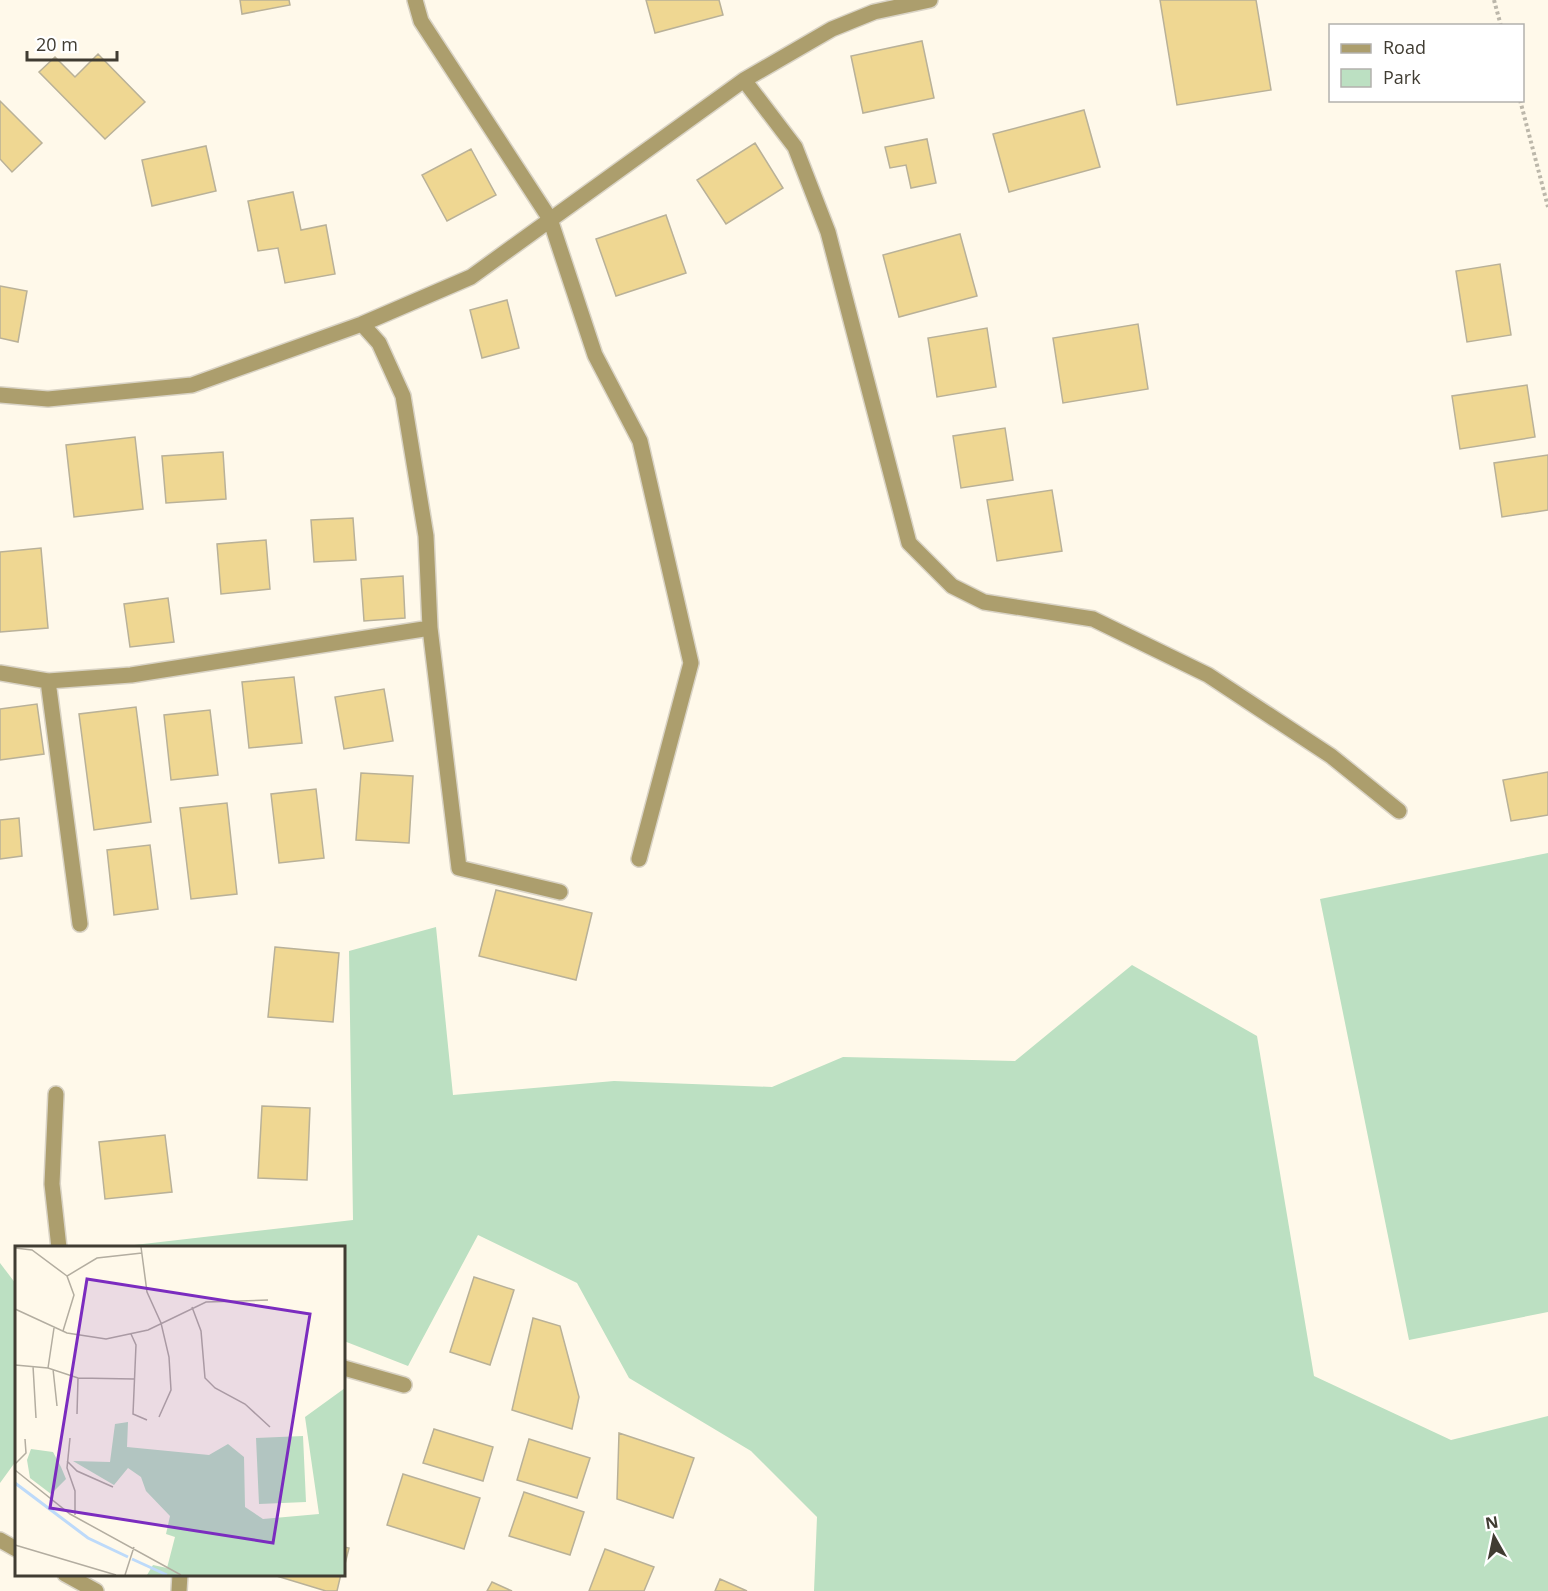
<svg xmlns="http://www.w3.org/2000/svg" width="1548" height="1591" font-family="'Open Sans',sans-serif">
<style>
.green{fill:#bce0c2}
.building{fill:#efd792;stroke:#b9b198;stroke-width:1.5}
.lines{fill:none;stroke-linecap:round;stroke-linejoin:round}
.minor-casing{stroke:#d9d3c5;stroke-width:18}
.path{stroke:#bcb7aa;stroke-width:4;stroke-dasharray:3 3;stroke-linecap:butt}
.minor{stroke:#ac9e6d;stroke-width:15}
.inset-river{fill:none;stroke:#bddafa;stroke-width:3}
.inset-road{fill:none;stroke:#b3ada0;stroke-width:1.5}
.view{fill:#7b2cbf;fill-opacity:0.15;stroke:#7b2cbf;stroke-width:3}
.inset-edge{fill:none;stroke:#403c32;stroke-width:3}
</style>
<rect width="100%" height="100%" fill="#fff9ea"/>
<path class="green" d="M1548,853V1312L1409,1340L1320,899Z
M436,927L453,1095L614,1081L772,1087L843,1057L1015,1061L1132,965L1257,1036L1314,1376L1451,1440L1548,1416V1591H814L817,1517L751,1451L629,1378L577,1283L478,1235L408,1366L344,1341V1248L117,1247L353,1220L349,951Z
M0,1263L16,1284V1461L0,1483Z"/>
<path class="building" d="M240,0H289L290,5L242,14Z
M646,0H719L723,15L655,33Z
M1160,0H1256L1271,90L1177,105Z
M922,41L934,98L863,113L851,56Z
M98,54L145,102L105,139L39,72L55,57L75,77Z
M0,101L42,143L12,172L0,159Z
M1084,110L1100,167L1009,192L993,134Z
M927,139L936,183L911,188L906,165L890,168L885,147Z
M755,143L783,188L726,224L697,180Z
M206,146L216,191L152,206L142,160Z
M471,149L496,195L447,221L422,175Z
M293,192L301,230L326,225L335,274L285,283L278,248L258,251L248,201Z
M666,215L686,273L616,296L596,239Z
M960,234L977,296L899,317L883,255Z
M1500,264L1511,335L1467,342L1456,271Z
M0,286L27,291L18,342L0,338Z
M507,300L519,348L482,358L470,310Z
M1138,324L1148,389L1063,403L1053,338Z
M987,328L996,387L937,397L928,338Z
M1527,385L1535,437L1460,449L1452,396Z
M1005,428L1013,480L961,488L953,436Z
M135,437L143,509L74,517L66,445Z
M223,452L226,499L166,503L162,456Z
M1548,455V510L1502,517L1494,463Z
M1052,490L1062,551L997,561L987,500Z
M353,518L356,560L314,562L311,520Z
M266,540L270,589L221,594L217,544Z
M41,548L48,628L0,632V552Z
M403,576L405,618L364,621L361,579Z
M168,598L174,642L130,647L124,604Z
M294,677L302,743L249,748L242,682Z
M384,689L393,741L344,749L335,697Z
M37,704L44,754L0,760V709Z
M136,707L151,822L94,830L79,714Z
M210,710L218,775L171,780L164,715Z
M1548,772V815L1511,821L1503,780Z
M361,773L413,776L409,843L356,840Z
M316,789L324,858L279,863L271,794Z
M227,803L237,894L191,899L180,808Z
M19,818L22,856L0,859V820Z
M150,845L158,909L114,915L107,850Z
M496,890L592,913L576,980L479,956Z
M275,947L339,953L333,1022L268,1017Z
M262,1106L310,1108L307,1180L258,1178Z
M165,1135L172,1192L105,1199L99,1142Z
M474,1277L514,1290L490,1365L450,1352Z
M533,1318L560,1326L579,1397L572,1429L512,1410Z
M434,1429L493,1447L483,1481L423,1463Z
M619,1433L694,1458L673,1518L617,1499Z
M529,1439L590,1458L577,1498L517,1480Z
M403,1474L480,1498L464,1549L387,1525Z
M524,1492L584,1512L570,1555L509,1536Z
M344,1547L349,1548L344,1568Z
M605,1549L654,1567L644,1591H589Z
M270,1574H341L337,1591H326Z
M720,1579L747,1591H715Z
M492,1582L512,1591H487Z"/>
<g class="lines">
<g class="minor-casing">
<path id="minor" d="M415,0L421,21L550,219L595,355L640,441L691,663L639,859
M744,80L795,147L828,232L909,543L952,586L984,602L1093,619L1208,675L1331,756L1399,811
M362,324L379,343L403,396L426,536L430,628L459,868L560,892
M0,395L48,399L192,385L362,324L471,277L744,80L832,29L874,12L930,0
M0,673L48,681L131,675L430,628
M48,681L80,924
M56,1094L52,1184L59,1248
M344,1368L404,1385
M0,1540L16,1549
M65,1574L96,1591
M179,1591L180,1574"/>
</g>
<path class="path" d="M1494,0L1501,26
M1520,100L1548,207"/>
<use href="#minor" class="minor"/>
</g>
<g transform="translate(15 1246)">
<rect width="330" height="330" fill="#fff9ea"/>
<path d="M330,142V329H132L138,319L152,322L160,291L151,288L155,270L131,245L126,231L113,222L99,239L58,215L95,216L100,178L113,176L112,201L194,209L213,198L229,211L230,261L248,273L304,268L290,171ZM288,190L291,256L244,258L241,192ZM16,203L38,206L46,221L51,233L36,248L15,232L12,214Z" fill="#bce0c2"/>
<path class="inset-river" d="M0,237L73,292L113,311M117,313L152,329"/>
<path class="inset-road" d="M126,1L132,46L146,77L154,111L156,144L144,171M0,2L17,4L52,30M177,61L186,85L190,132L200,142L230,158L255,181M0,63L52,87L91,93L133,84L191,56L253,54M48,85L59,49L52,30L82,12L127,7M116,88L121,99L118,168L132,174M0,119L33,122L63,132L119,133M18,120L21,172M33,122L39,82M38,123L42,160M62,168L63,132M55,192L52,222L60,245V269M52,215L62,225L98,241M0,218L11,207L10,193M0,224L55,268L166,329M0,299L101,329M110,329L119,301"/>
<path class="view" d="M72,33L295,68L258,297L35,262Z"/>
<rect width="330" height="330" class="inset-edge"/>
</g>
<rect x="1329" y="24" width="195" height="78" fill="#ffffff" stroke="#b3b1ad" stroke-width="1.5"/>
<rect x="1341" y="44" width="30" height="9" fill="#ac9e6d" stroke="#b3b1ad" stroke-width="1.5"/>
<text x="1383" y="54" font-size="18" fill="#403c32">Road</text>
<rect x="1341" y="69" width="30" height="18" fill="#bce0c2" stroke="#b3b1ad" stroke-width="1.5"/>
<text x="1383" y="84" font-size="18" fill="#403c32">Park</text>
<g transform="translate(1494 1537) rotate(351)" stroke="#ffffff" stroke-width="4.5" paint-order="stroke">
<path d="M0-4.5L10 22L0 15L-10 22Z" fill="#403c32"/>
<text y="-9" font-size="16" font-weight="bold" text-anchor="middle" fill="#403c32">N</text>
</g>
<path d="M27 51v9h90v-9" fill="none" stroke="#403c32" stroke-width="3"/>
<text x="36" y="51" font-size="18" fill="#403c32" stroke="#ffffff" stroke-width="4.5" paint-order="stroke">20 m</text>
</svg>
